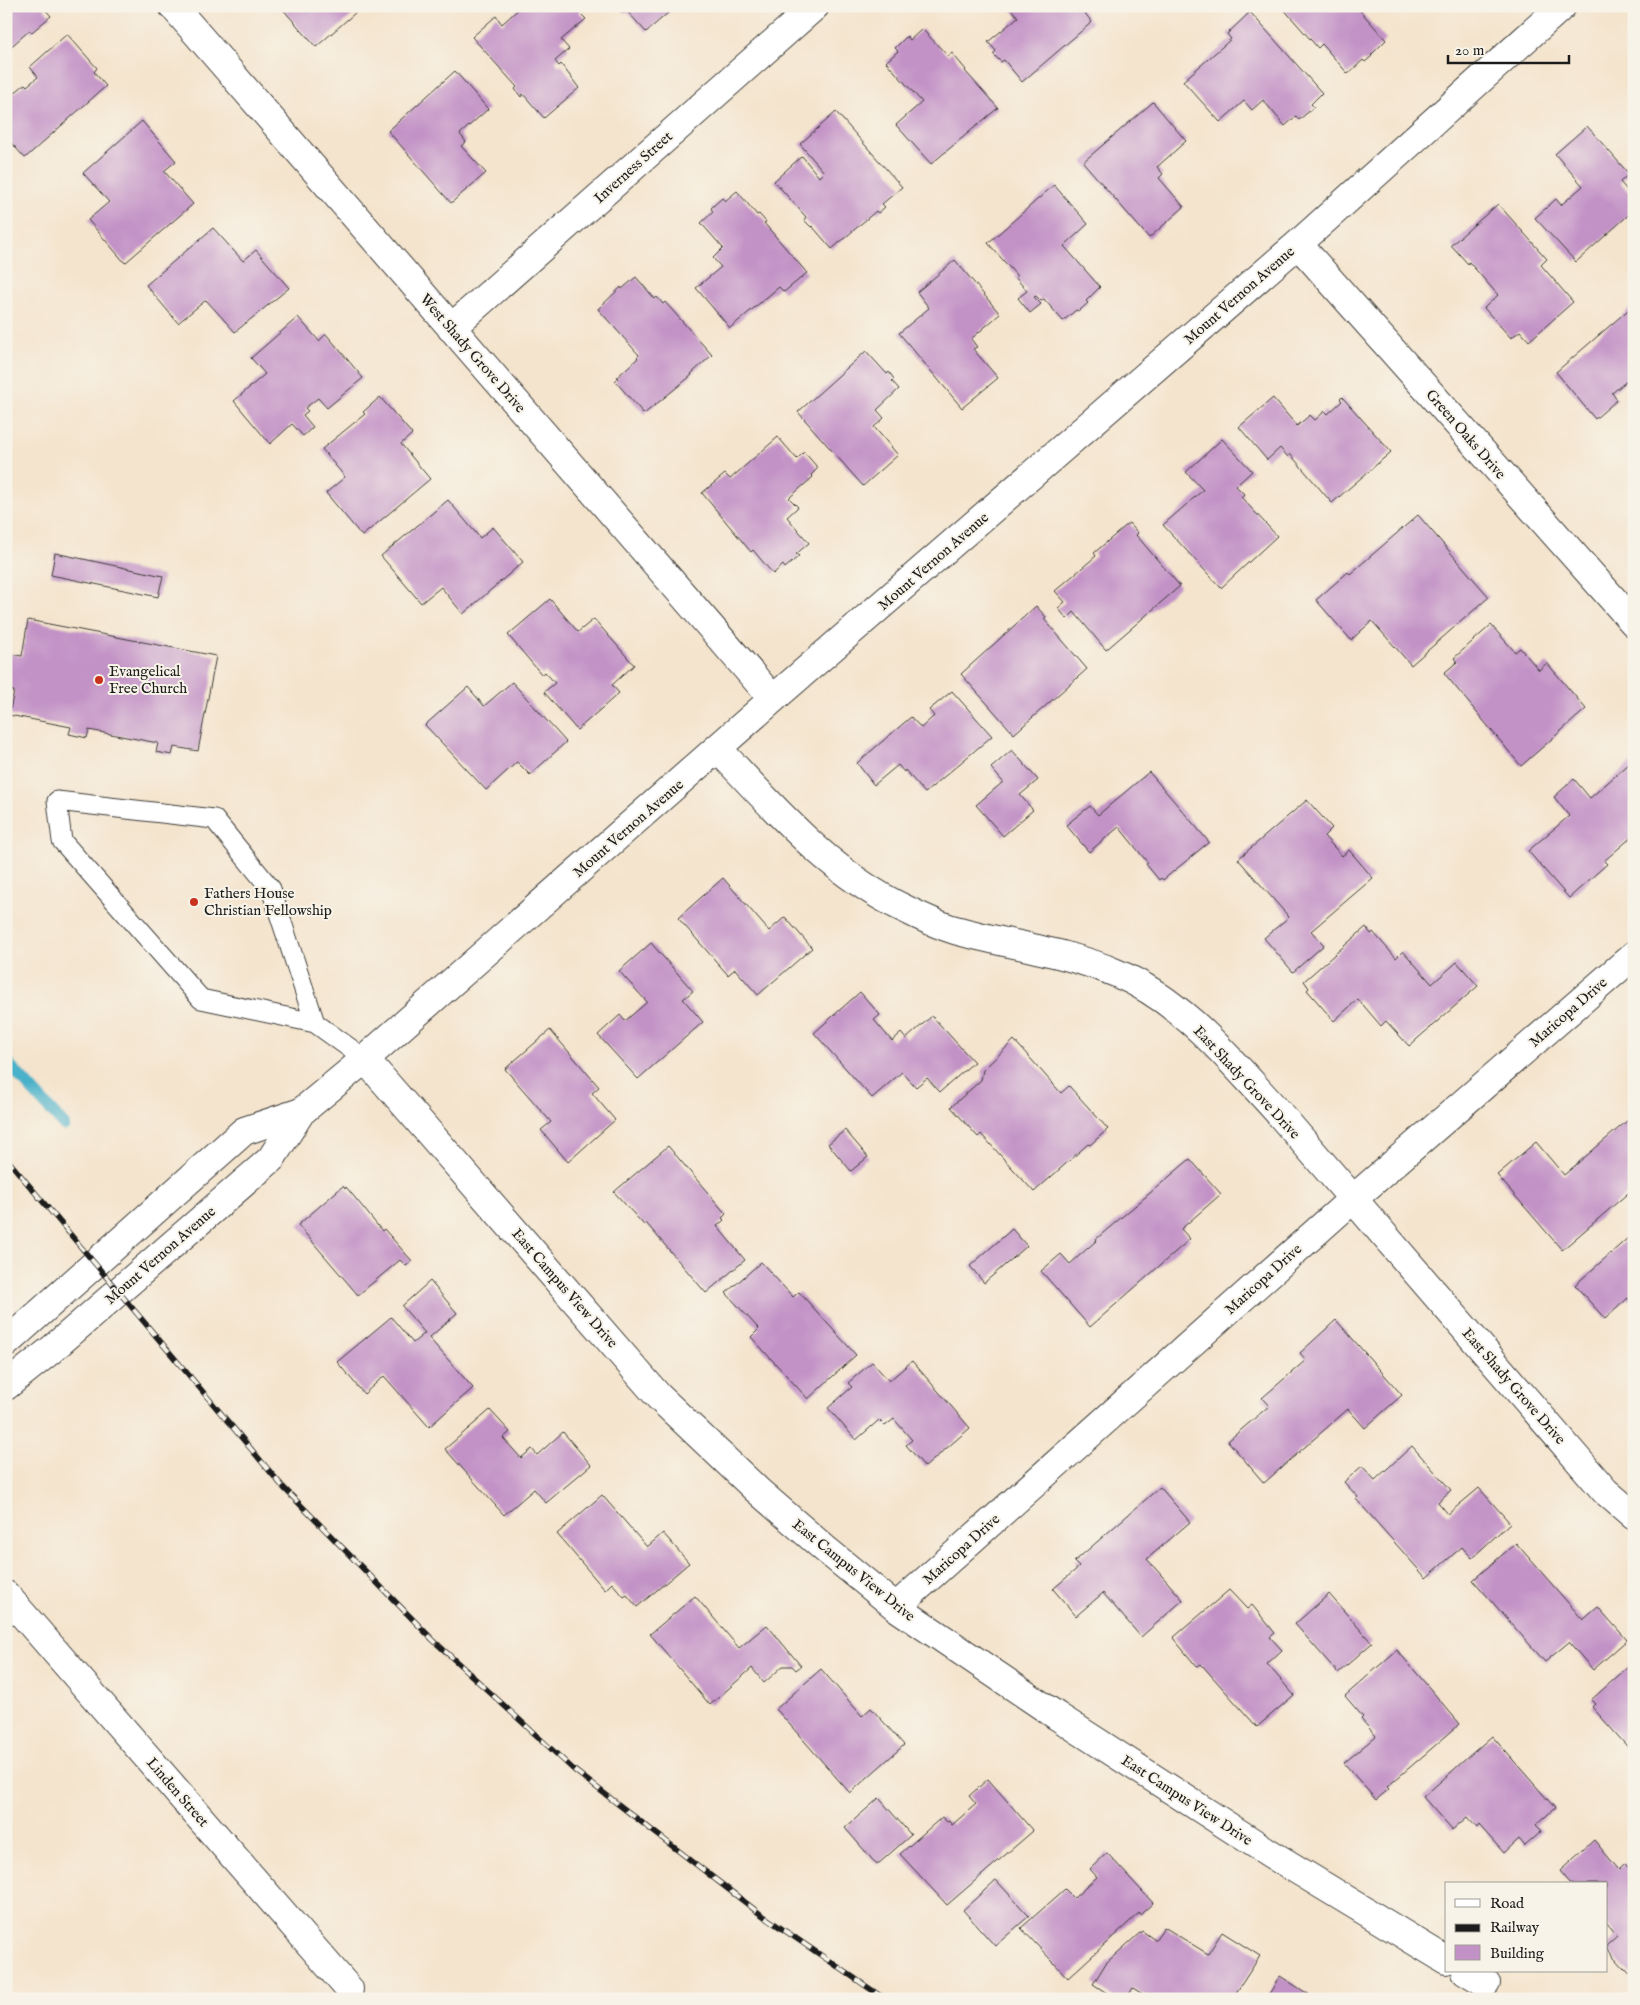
<svg xmlns="http://www.w3.org/2000/svg" width="1640" height="2005" font-family="'IM FELL English',serif">
<style>
.lines{fill:none;stroke-linecap:round;stroke-linejoin:round}
.stream{stroke:#4ab1c9;stroke-width:12}
.building{fill:#c292c6}
.service-casing{stroke:#3c3a37;stroke-width:21}
.minor-casing{stroke:#3c3a37;stroke-width:30}
.service{stroke:#fff;stroke-width:19}
.minor{stroke:#fff;stroke-width:28}
.rail-casing{stroke:#1c1c1c;stroke-width:5.5}
.rail{stroke:#f7f3e8;stroke-width:4;stroke-dasharray:11;stroke-linecap:butt}
.poi-dot{fill:#c8321e;stroke:#f7f3e8;stroke-width:2}
.labels{text-anchor:middle;stroke-width:4;stroke-linejoin:round;paint-order:stroke}
.street-label{font-size:15px;fill:#1c1c1c;stroke:#f7f3e8}
.poi-label{font-size:15px;fill:#1c1c1c;stroke:#f7f3e8;text-anchor:start}
</style>
<rect width="100%" height="100%" fill="#f7f3e8"/>
<filter id="ink" filterUnits="userSpaceOnUse"><feTurbulence type="fractalNoise" baseFrequency=".02" numOctaves="2"/><feDisplacementMap in="SourceGraphic" scale="10" xChannelSelector="R" yChannelSelector="G"/><feConvolveMatrix kernelMatrix="1 2 1 2 8 2 1 2 1" color-interpolation-filters="sRGB"/></filter>
<filter id="wash" filterUnits="userSpaceOnUse"><feTurbulence type="fractalNoise" baseFrequency=".0096" numOctaves="4" result="noise"/><feDisplacementMap in="SourceGraphic" scale="20" xChannelSelector="R" yChannelSelector="G"/><feGaussianBlur stdDeviation="1.12" result="paint"/><feColorMatrix in="noise" values="0 0 0 0 0 0 0 0 0 0 0 0 0 0 0 0 0 1.4 0 .05"/><feComposite in="paint" operator="in"/></filter>
<g filter="url(#wash)">
<rect width="100%" height="100%" fill="#f4e4cd"/>
<g class="lines">
<path class="stream" d="M6,1061L64,1125"/>
</g>
<g id="blocks">
<path class="building" d="M6,6H42L51,16L32,32L30,30L6,51Z
M280,6H363L316,47Z
M522,6H577L581,11L579,12L586,19L561,40L569,49L555,61L559,66L561,64L579,88L544,118L523,94L521,97L515,89L517,87L472,37L496,16L502,24Z
M614,6H676L646,32L627,11L624,13L619,6L616,9Z
M1014,6H1079L1092,22L1022,82L1004,60L1001,62L993,54L996,51L988,42L1018,17L1011,9Z
M1281,6H1356L1386,40L1371,55L1372,56L1365,62L1363,60L1348,74L1322,44L1318,48Z
M1250,12L1322,93L1311,104L1314,107L1299,120L1296,116L1285,126L1263,100L1252,110L1244,101L1220,122L1183,81L1231,39L1227,34Z
M922,29L948,56L952,53L966,70L965,71L998,108L931,164L896,125L922,102L886,62L898,51L895,48L907,36L910,40Z
M67,34L97,68L94,72L106,86L25,158L6,137V100L25,84L27,86L38,77L30,67Z
M455,71L488,109L460,134L466,142L461,146L486,173L451,203L388,131Z
M1153,102L1186,141L1157,167L1163,174L1159,178L1184,207L1149,238L1083,162Z
M836,112L902,187L882,204L885,207L878,213L876,211L832,249L812,226L811,227L804,220L806,217L774,181L802,156L819,177L824,172L800,144Z
M142,121L176,161L164,171L193,204L125,263L88,220L109,202L83,173Z
M1587,126L1629,174L1620,182L1634,198V210L1576,262L1535,218L1556,199L1561,205L1583,186L1555,154Z
M1054,185L1088,224L1064,246L1100,287L1086,301L1088,303L1079,311L1076,310L1063,321L1044,299L1041,301L1036,296L1034,297L1041,304L1030,313L1018,298L1027,291L1015,277L1017,276L988,243Z
M737,191L757,215L759,214L766,222L764,223L807,273L784,292L779,287L730,328L696,288L721,267L713,258L723,248L701,223L713,212L711,208L722,198L725,201Z
M1498,204L1547,259L1541,265L1573,302L1529,341L1520,331L1511,338L1484,308L1498,295L1469,262L1468,264L1451,245Z
M213,228L243,261L256,250L289,288L235,332L206,300L178,323L146,285Z
M955,260L1000,314L971,339L977,347L973,349L998,378L962,408L899,333L929,308L917,292Z
M636,277L655,299L657,297L663,304L665,302L712,355L691,374L692,375L644,414L615,381L618,378L617,377L638,358L637,357L639,355L598,309L621,287L622,289Z
M1634,305V375L1612,393L1617,400L1595,419L1556,372Z
M298,317L319,341L326,334L363,378L327,408L318,398L305,408L308,411L303,415L313,427L303,436L292,424L270,444L234,401L265,374L251,358Z
M866,351L887,374L889,372L894,379L892,381L899,389L877,410L884,418L874,427L898,455L863,486L798,412Z
M380,397L412,434L401,444L430,479L362,536L326,493L345,477L322,449L365,414L363,412Z
M1342,397L1391,452L1332,503L1290,454L1288,457L1280,448L1267,460L1239,427L1273,398L1297,426L1310,415L1315,420L1325,411L1328,414L1342,401L1340,399Z
M778,437L797,459L804,452L818,468L811,475L813,477L789,498L798,507L787,517L809,543L796,554L799,556L785,568L783,565L773,574L753,550L751,552L702,493L725,474L730,479Z
M1222,439L1252,471L1236,486L1244,494L1241,497L1277,536L1221,588L1163,525L1203,490L1186,472Z
M448,500L480,538L493,527L523,562L463,614L441,587L421,603L381,556Z
M1418,515L1489,597L1411,665L1372,621L1351,640L1316,600L1348,572L1350,574Z
M1129,523L1138,533L1136,535L1180,586L1106,650L1074,612L1067,619L1058,608L1065,602L1055,591L1096,556L1094,553Z
M55,553L163,576L158,597L51,575Z
M550,599L578,632L594,619L634,665L612,685L619,693L577,730L544,692L555,683L545,672L542,675L508,635Z
M1036,606L1046,617L1044,619L1087,669L1014,734L961,674Z
M28,620L216,656L198,751L174,747L172,755L156,752L158,743L89,730L87,738L69,734L71,727L9,715L14,691L6,690V653L22,656Z
M1491,625L1515,652L1520,648L1539,670L1547,663L1586,709L1521,766L1444,673L1457,662L1454,658Z
M512,682L566,742L530,775L517,762L486,790L425,725L468,687L484,706Z
M952,691L992,736L925,793L905,770L904,772L898,765L874,785L857,763L911,717L921,728L934,716L929,710Z
M1012,750L1038,780L1020,795L1033,810L1003,836L976,805L1003,782L991,768Z
M1630,763L1634,768V824L1632,825L1634,835L1604,861L1607,864L1569,898L1528,851L1569,816L1554,797L1574,779L1590,798Z
M1149,772L1209,842L1163,880L1161,878L1159,880L1146,864L1148,863L1119,827L1089,852L1066,825L1090,806L1098,815Z
M1307,800L1332,828L1324,836L1342,856L1349,850L1373,878L1311,931L1324,945L1293,972L1264,938L1289,917L1238,859Z
M723,878L769,931L785,917L812,948L758,995L735,969L728,975L678,918Z
M1366,927L1371,934L1373,932L1396,958L1403,951L1432,984L1457,962L1478,986L1409,1046L1386,1021L1381,1026L1358,999L1334,1021L1307,990L1309,988L1304,981Z
M651,943L693,991L683,999L703,1022L638,1079L598,1035L620,1015L625,1021L647,1002L619,971Z
M860,992L880,1015L874,1020L892,1041L901,1033L906,1039L932,1016L974,1062L940,1092L927,1078L916,1087L902,1072L872,1098L814,1033Z
M550,1030L599,1087L592,1093L615,1120L568,1162L541,1130L551,1122L505,1069Z
M1014,1040L1061,1093L1069,1086L1108,1129L1090,1145L1088,1144L1034,1192L981,1134L978,1137L951,1107L981,1080L983,1070Z
M1634,1115V1168L1632,1169L1634,1188L1562,1250L1497,1175L1536,1142L1564,1175Z
M845,1130L868,1157L851,1171L828,1144Z
M668,1146L726,1214L722,1218L724,1220L717,1226L745,1260L706,1293L646,1223L644,1225L614,1192Z
M1190,1159L1221,1194L1181,1229L1190,1239L1090,1327L1041,1271L1061,1254L1070,1264L1097,1240L1096,1239Z
M343,1186L345,1189L346,1187L361,1205L382,1231L384,1229L412,1261L406,1266L400,1260L358,1295L298,1225Z
M1012,1229L1027,1246L984,1283L970,1266Z
M1629,1237L1634,1243V1305L1628,1298L1605,1319L1575,1285Z
M761,1262L793,1297L799,1292L856,1355L808,1399L751,1337L759,1329L726,1293Z
M430,1281L457,1313L429,1338L473,1388L429,1427L384,1376L364,1394L337,1362L391,1317L413,1343L425,1333L402,1306Z
M1336,1320L1402,1395L1365,1428L1348,1409L1264,1483L1228,1441L1269,1406L1262,1398L1306,1360L1300,1353Z
M912,1361L970,1428L925,1467L906,1445L912,1440L894,1419L885,1426L879,1420L856,1440L828,1408L852,1387L848,1383L872,1362L889,1381Z
M490,1410L510,1432L503,1438L521,1458L532,1449L537,1455L563,1432L591,1465L546,1503L534,1489L504,1515L445,1449Z
M1412,1446L1451,1490L1438,1502L1448,1514L1479,1488L1510,1523L1472,1558L1462,1547L1426,1578L1356,1499L1358,1497L1344,1482L1362,1466L1375,1480Z
M1160,1487L1190,1522L1147,1559L1183,1600L1141,1637L1103,1593L1076,1616L1053,1589L1079,1567L1074,1562Z
M602,1495L647,1547L663,1533L689,1563L637,1607L627,1595L624,1597L612,1583L605,1590L557,1534Z
M1516,1543L1583,1620L1598,1607L1627,1640L1593,1670L1569,1642L1545,1662L1473,1580Z
M1229,1590L1247,1609L1252,1605L1275,1633L1270,1637L1282,1650L1267,1664L1294,1695L1257,1727L1201,1664L1197,1667L1173,1638Z
M1329,1594L1372,1643L1338,1673L1295,1624Z
M695,1596L739,1648L767,1625L801,1666L796,1670L792,1666H783L764,1683L752,1668L710,1705L650,1634Z
M1397,1650L1460,1724L1387,1787L1389,1789L1376,1800L1344,1763L1376,1736L1361,1719L1363,1717L1345,1696Z
M1628,1667L1632,1671L1634,1670V1754L1592,1707L1595,1704L1591,1700Z
M821,1669L862,1716L871,1708L904,1745L850,1793L776,1709Z
M1492,1736L1555,1808L1536,1825L1542,1831L1525,1846L1519,1839L1504,1853L1479,1825L1477,1828L1467,1817L1452,1830L1423,1797Z
M988,1779L1033,1831L947,1905L900,1854L942,1817L947,1822L949,1821L952,1825L976,1804L969,1796Z
M879,1798L911,1835L877,1865L845,1828Z
M1594,1840L1619,1870L1625,1864L1634,1874V1979L1606,1948V1946L1617,1936L1606,1923V1884H1571L1560,1871Z
M1107,1853L1153,1903L1140,1915L1139,1913L1068,1978L1021,1928L1065,1889L1074,1898L1097,1877L1090,1869Z
M996,1880L1029,1916L995,1946L963,1910Z
M1164,1927L1208,1954L1222,1932L1260,1956L1232,1999H1150L1133,1988L1126,1999H1116L1093,1984L1106,1963L1142,1931L1155,1940Z
M1280,1976L1316,1999H1266Z"/>
</g>
</g>
<g filter="url(#ink)">
<use href="#blocks" fill-opacity="0" stroke="#3c3a37" stroke-width="1"/>
<g class="lines">
<g class="service-casing">
<path id="service" d="M315,1023L201,999L62,841L57,801L214,819L271,889L315,1023L365,1059"/>
</g>
<g class="minor-casing">
<path id="minor" d="M173,6L773,699
M1298,244L1634,623
M451,328L815,6
M718,749C774,808 828,872 903,908C919,916 938,925 955,930C1009,945 1065,951 1116,973C1182,1000 1231,1061 1278,1112L1605,1491L1634,1516
M365,1059L659,1397L757,1490L825,1549L896,1607L1057,1716L1271,1854L1446,1960
M6,1343L244,1131L301,1112
M6,1386L51,1350L271,1159L301,1112L365,1059L773,699L1298,244L1562,6
M6,1595L349,1989
M896,1607L1353,1199L1634,955
M1466,1971L1486,1983"/>
</g>
<use href="#service" class="service"/>
<use href="#minor" class="minor"/>
<g class="rail-casing">
<path id="rail" d="M6,1158L283,1487L433,1640L574,1770L759,1913L885,1999"/>
</g>
<use href="#rail" class="rail"/>
</g>
</g>
<g class="poi-dot">
<circle cx="99" cy="680" r="5"/>
<circle cx="194" cy="902" r="5"/>
</g>
<g class="labels">
<g class="street-label">
<text transform="translate(633 167) rotate(-42)" y="5">Inverness Street</text>
<text transform="translate(1239 295) rotate(-41)" y="5">Mount Vernon Avenue</text>
<text transform="translate(473 353) rotate(49)" y="5">West Shady Grove Drive</text>
<text transform="translate(1466 434) rotate(49)" y="5">Green Oaks Drive</text>
<text transform="translate(933 561) rotate(-41)" y="5">Mount Vernon Avenue</text>
<text transform="translate(628 828) rotate(-41)" y="5">Mount Vernon Avenue</text>
<text transform="translate(1568 1012) rotate(-41)" y="5">Maricopa Drive</text>
<text transform="translate(1247 1082) rotate(47)" y="5">East Shady Grove Drive</text>
<text transform="translate(160 1255) rotate(-41)" y="5">Mount Vernon Avenue</text>
<text transform="translate(1263 1279) rotate(-42)" y="5">Maricopa Drive</text>
<text transform="translate(565 1288) rotate(49)" y="5">East Campus View Drive</text>
<text transform="translate(1514 1386) rotate(49)" y="5">East Shady Grove Drive</text>
<text transform="translate(961 1549) rotate(-42)" y="5">Maricopa Drive</text>
<text transform="translate(854 1570) rotate(39)" y="5">East Campus View Drive</text>
<text transform="translate(178 1792) rotate(49)" y="5">Linden Street</text>
<text transform="translate(1187 1800) rotate(33)" y="5">East Campus View Drive</text>
</g>
<g class="poi-label">
<text x="109" y="676">Evangelical<tspan x="109" dy="17">Free Church</tspan></text>
<text x="204" y="898">Fathers House<tspan x="204" dy="17">Christian Fellowship</tspan></text>
</g>
</g>
<rect width="1640" height="2005" fill="none" stroke="#f7f3e8" stroke-width="25"/>
<rect x="1445" y="1882" width="162" height="90" fill="#f7f3e8" stroke="#9f9d96"/>
<rect x="1455" y="1899" width="25" height="8" fill="#ffffff" stroke="#9f9d96"/>
<text x="1490" y="1908" font-size="15" fill="#1c1c1c">Road</text>
<rect x="1455" y="1924" width="25" height="8" fill="#1c1c1c" stroke="#9f9d96"/>
<text x="1490" y="1932" font-size="15" fill="#1c1c1c">Railway</text>
<rect x="1455" y="1945" width="25" height="15" fill="#c292c6" stroke="#9f9d96"/>
<text x="1490" y="1958" font-size="15" fill="#1c1c1c">Building</text>
<path d="M1448 55v8h121v-8" fill="none" stroke="#1c1c1c" stroke-width="2.5"/>
<text x="1455" y="55" font-size="15" fill="#1c1c1c" stroke="#f7f3e8" stroke-width="4" paint-order="stroke">20 m</text>
</svg>
